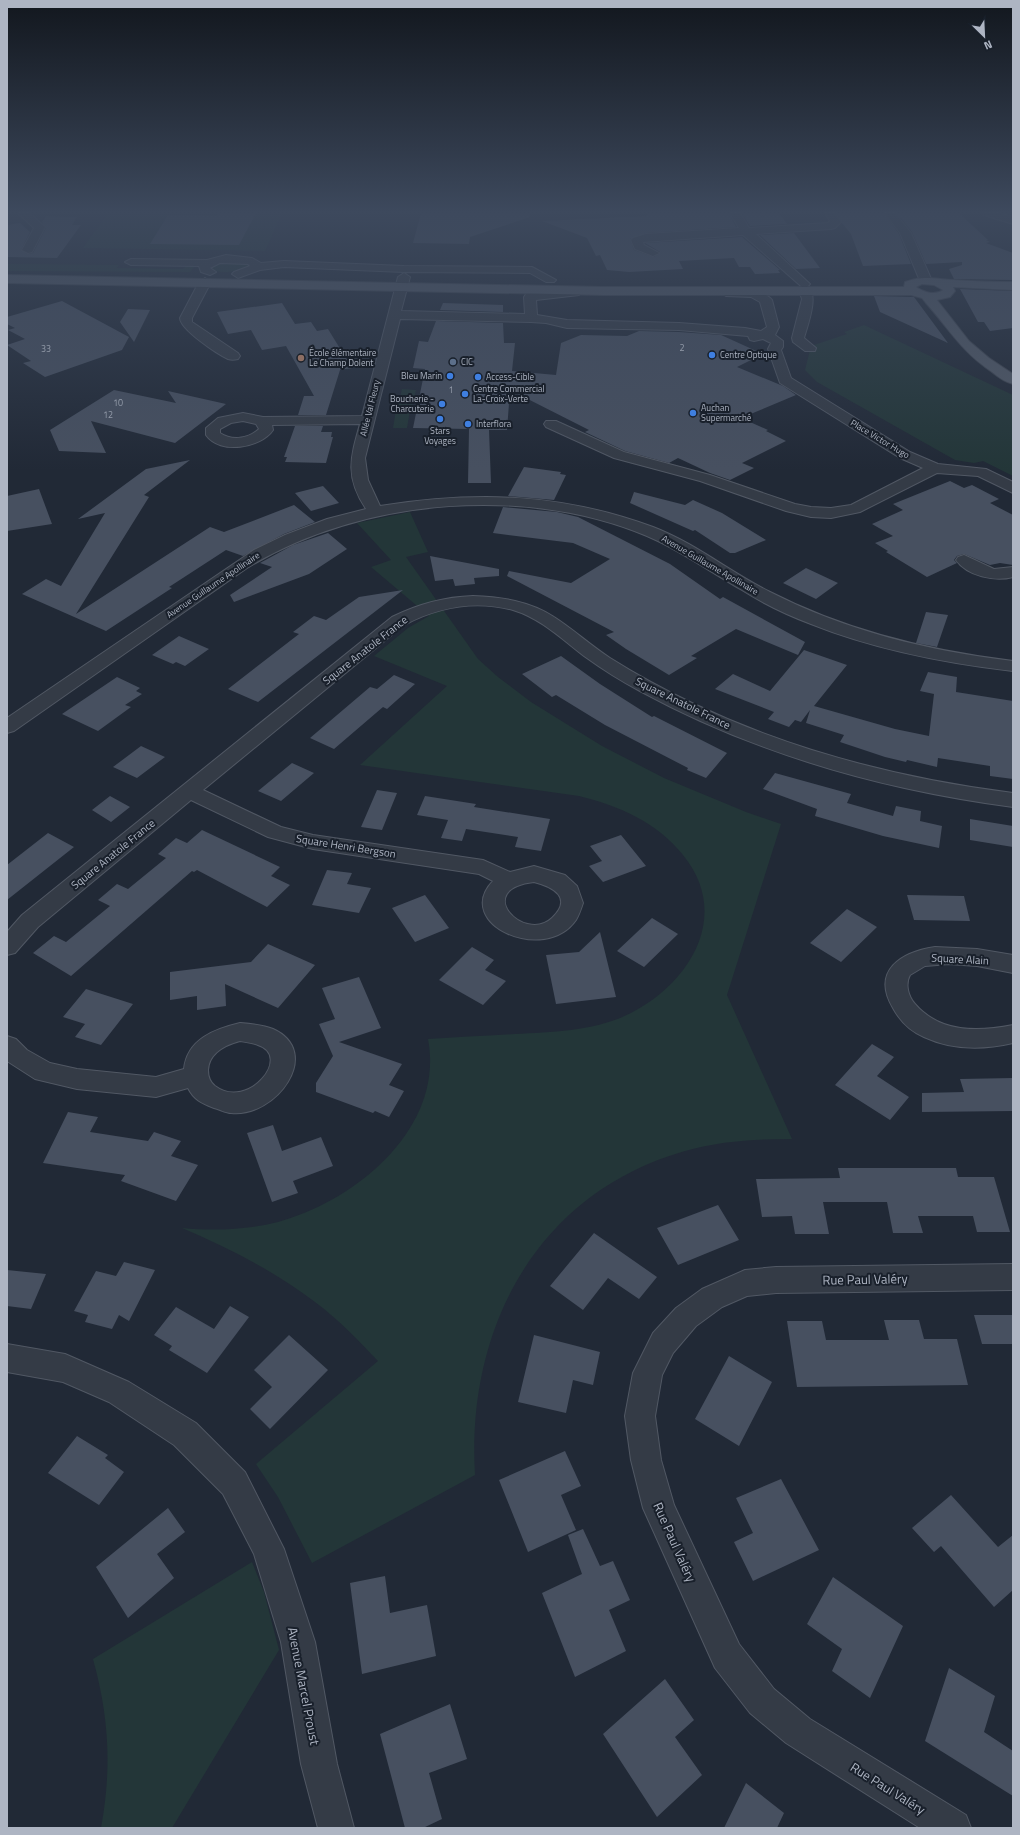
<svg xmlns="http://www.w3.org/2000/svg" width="1020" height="1835" font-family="'Titillium Web',sans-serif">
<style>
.green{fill:#233638}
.building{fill:#475060}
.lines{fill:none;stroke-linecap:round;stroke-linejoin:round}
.minor-casing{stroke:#515864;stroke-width:2}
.major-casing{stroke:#3d4450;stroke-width:2}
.minor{fill:#343b46;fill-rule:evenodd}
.major{fill:#525a67;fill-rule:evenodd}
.shop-dot{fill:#3f7fe0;stroke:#19202b;stroke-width:1.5}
.education-dot{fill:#8d6e63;stroke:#19202b;stroke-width:1.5}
.service-dot{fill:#5c6f8a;stroke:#19202b;stroke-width:1.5}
.labels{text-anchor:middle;stroke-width:4;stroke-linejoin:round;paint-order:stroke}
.number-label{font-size:9px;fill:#949caa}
.far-poi-label{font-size:9px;fill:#aeb5c3;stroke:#19202b;text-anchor:start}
.far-street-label{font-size:9px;fill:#aeb5c3;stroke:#19202b}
.street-label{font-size:11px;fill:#aeb5c3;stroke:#19202b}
.near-street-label{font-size:13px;fill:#aeb5c3;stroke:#19202b}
</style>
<rect width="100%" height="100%" fill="#212936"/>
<path class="green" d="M108,213H282L265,251L83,248Z
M234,261L248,263L249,266C239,272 219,275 208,268L217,263Z
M7,264L119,265L117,268L183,269L186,266H195L190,272L7,271Z
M864,325L1013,395V476L983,461L974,463L955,460L817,382L805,370L811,346L847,334L844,332Z
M402,389L416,390L412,406H398Z
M396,410H410L407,428H393Z
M410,512L428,552L406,557L478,659L498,677L531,702L602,746L664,778L746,812L781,824L727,995L792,1139C756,1139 720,1141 685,1151C537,1193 466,1328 475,1475L312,1563L278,1497L256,1464L378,1361C358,1340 338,1319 315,1302C274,1271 229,1248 182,1228C214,1231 247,1230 278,1222C356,1201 445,1128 428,1039C457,1037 486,1036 515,1034C554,1032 596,1031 631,1013C690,983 732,915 683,855C657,822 619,806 579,796L360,765L447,686L374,656L408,628L429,616L371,567L391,560L357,523Z
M252,1562L264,1592L279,1650L172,1828H101C112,1768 109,1717 93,1659Z"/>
<path class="building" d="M218,213H256L239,245L150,244L168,215L216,216Z
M421,213H529L530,217L470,237L469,244L413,243Z
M646,213H729L736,227L646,233L630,239L634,250L654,257L660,252L645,243L742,237L780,270H778L780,273L755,274L750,267H739L734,258L679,261L683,269L629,272L607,270L600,255L596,256L587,238L542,221L647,216Z
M742,213H779L787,224L750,226Z
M837,213H884L899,234L911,264L863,266L851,234L842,223Z
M897,213H959L988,240H986L990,242L986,243L1013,253V280L954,279L949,269L962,265V262L926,264L912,232Z
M46,216L77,217L72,225H81L57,258L7,257V225L20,223L30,232L21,250L28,254L33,253L46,228L42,222Z
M794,233L820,268L796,269L760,235Z
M960,289L1013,291V328L990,331L984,322H978Z
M874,296L914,297L948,343L880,312Z
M62,301L129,337L122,350L45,377L23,363L31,361L7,345L25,339L8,330L15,328L7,324V317Z
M282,303L295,324L311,322L317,331L328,329L352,368L340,370L326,415H298L304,396H314L286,346L262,350L251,330L228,334L217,312Z
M443,303L503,305V312L440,310Z
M128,309L150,310L134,342L120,322Z
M436,321L503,323L504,343H515L512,371L556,375L561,343L581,335L627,336L639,331L679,332L721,335L763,354L737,367L783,386L796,395L741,418L768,430L766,431L786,441L742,463L754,468L730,480L710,473L678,458L669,463L625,451L585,432L589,430L510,390L507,430H489L491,483H468L469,429L413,428L425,369L413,368L419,341L428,342Z
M114,390L176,403L168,391L226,404L175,443L91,421L106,453L59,451L50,430Z
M295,426H323L321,432H332L331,437H333L326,463L285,462L287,457H284Z
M190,460L144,495L149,497L76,614L210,527L224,532L294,505L315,522L284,534L243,556L226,550L169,587L172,588L106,631L22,594L46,579L61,586L105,513L78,519L146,469Z
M524,467L561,472L560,474L566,475L554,500L508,496Z
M950,481L964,488L972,485L999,499L990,503L1013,515V565L1000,563L990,565L964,554L957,556L954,560L957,563L927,577L886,552L888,551L875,543L893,536L872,524L903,510L893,504Z
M323,486L339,503L311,511L295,493Z
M39,489L52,524L7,531V496Z
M634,492L685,505L693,500L722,513L766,540L735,553H730L695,530L693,531L630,503Z
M503,507L557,512L578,517L670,564L720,599L723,597L805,642L798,655L736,629L691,656L697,658L669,675L626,649L606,635L614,632L507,576L509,571L571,583L610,559L573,543L493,533Z
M328,533L347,549L309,574L234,602L230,595L272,567L260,563L293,545Z
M430,556L499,569V576L474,578L475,584L455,586L453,579L435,581Z
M806,568L838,583L816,599L783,583Z
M403,590L258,702L228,689L299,634L293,632L314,616L326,620L359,597Z
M926,612L948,615L937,647L916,643Z
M179,636L209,649L185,666L176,662L173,664L152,655Z
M804,650L847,665L814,706L895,729L929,736L934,694L920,691L928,672L957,677L956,692L1013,701V779L990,776V766L938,758L937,767L907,760L906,762L885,757L840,742L844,735L806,723L810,710L801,722L795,720L789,727L768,719L774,712L715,689L733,674L770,691Z
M561,656L600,684L652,717L654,716L727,753L706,778L687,770L688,768L605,725L556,695L552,697L522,674Z
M394,675L415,684L387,709L383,707L334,749L310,738L370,687L377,689Z
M117,677L140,688L136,691L142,694L125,705L131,707L98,731L62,714Z
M141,746L165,757L137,778L113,767Z
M292,763L314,773L281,801L258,791Z
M775,773L851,794L847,803L893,816L896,806L921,811L920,821L942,826L939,848L883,836L815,816L817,809L763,789Z
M377,790L397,793L382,830L361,827Z
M110,796L130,807L111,822L92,810Z
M425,796L476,804L474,807L550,819L541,851L515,847L518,837L466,829L462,841L441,838L448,820L417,815Z
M970,819L1013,826V847L970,840Z
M202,830L280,867L271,876L290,885L267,907L197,870L194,872L192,871L71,976L33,953L54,936L66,942L110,906L98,900L117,884L128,889L166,858L158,854L176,838L187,843Z
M48,833L74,847L7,900V865Z
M621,835L646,866L603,882L589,866L602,861L590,846Z
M327,870L352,873L347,884L371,888L359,913L312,905Z
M425,895L449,928L415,942L392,908Z
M907,895L964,896L970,921L914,920Z
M847,909L877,927L841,962L810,943Z
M652,918L678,934L644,967L617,951Z
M600,932L616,997L556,1004L546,955L579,952Z
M268,944L315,965L278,1008L225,984L226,1006L197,1010V996L170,1000V972L251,962Z
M472,947L494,960L485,970L506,981L483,1005L439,980Z
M359,977L381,1028L339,1042L402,1064L389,1085L404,1091L389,1117L375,1111L373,1113L316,1092V1083L333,1056L319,1024L335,1019L322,988Z
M86,989L133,1004L101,1045L75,1037L85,1024L63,1017Z
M872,1044L894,1057L877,1076L909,1097L890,1120L835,1085Z
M1013,1078V1111L922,1112V1093L964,1092L960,1079Z
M68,1112L98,1117L90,1132L148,1141L154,1132L181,1141L171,1156L198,1165L176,1201L121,1181L125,1175L43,1163Z
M273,1125L282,1151L321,1137L333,1166L293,1181L298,1193L272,1202L247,1133Z
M838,1168H956L958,1177H994L1010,1232H977L973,1216H918L923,1233H893L887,1202H823L829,1234H795L792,1216L762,1217L756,1179L840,1178Z
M718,1205L739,1240L678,1265L657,1228Z
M594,1233L657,1277L639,1299L608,1278L583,1310L550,1286Z
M124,1262L155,1270L129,1321L119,1315L112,1329L85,1322L88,1315L74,1311L96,1271L116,1276Z
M7,1270L46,1274L31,1309L7,1306Z
M230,1306L249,1317L207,1373L169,1350L172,1346L154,1335L176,1307L214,1329Z
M974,1315H1013V1344H982Z
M884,1320H919L924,1339H957L968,1385L797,1387L787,1321H822L826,1340H889Z
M289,1335L328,1370L270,1429L250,1409L272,1387L254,1370Z
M534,1335L600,1352L593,1385L573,1380L566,1413L518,1402Z
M729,1356L772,1382L739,1446L695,1419Z
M77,1436L108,1455L105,1458L124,1472L99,1505L48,1473Z
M565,1451L581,1486L561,1495L576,1530L528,1552L499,1480Z
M781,1479L819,1550L753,1581L734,1542L753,1533L736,1498Z
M951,1495L998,1547L1013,1535V1590L994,1607L941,1546L934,1552L912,1528Z
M168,1508L185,1532L157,1554L174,1578L128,1618L96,1567Z
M583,1529L600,1566L613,1561L630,1600L609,1610L626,1651L575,1677L542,1593L582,1574L568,1535Z
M385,1576L390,1613L427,1605L436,1656L362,1674L350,1583Z
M833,1577L903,1626L870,1698L832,1671L842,1649L807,1624Z
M949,1668L995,1696L984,1732L1013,1751V1796L925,1741Z
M665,1679L694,1720L675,1737L702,1775L657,1817L603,1734Z
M450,1704L467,1759L429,1773L442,1819L423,1828H405L380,1734Z
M746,1783L784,1813L777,1828H724Z"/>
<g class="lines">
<g class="minor-casing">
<path id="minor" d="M18,213H29L45,227L32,252L28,253L22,250L34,228Z
M730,213H740L749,228L828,223L830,221L825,213H835L841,222L835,228L831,229L756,234L810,284L807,287C820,293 807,327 804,338L816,348L815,351H805L793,342L792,338L802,299L799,290L802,287L743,235L643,242L644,245L659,253L653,256L635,249L631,240L633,238L646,234L739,228Z
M885,213H895L911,233L932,281L930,284H922L920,281L900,233Z
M983,213H998L1013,217V224L984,215Z
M226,255L252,258L261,263L284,261L404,266L532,267L556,280L554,282H546L530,273L404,272L284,267L260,270L238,278L232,274L234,272L250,266L248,264L220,263L210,268L216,272L210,275L201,272L199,266L131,265L125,262L131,259L207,260Z
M404,273L410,277L401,311L525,314L524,297L526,294L575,288L579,289L581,292L579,295L536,300L537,315L567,320L679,323L745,328L761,331L767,327L760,302L751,297L726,296L720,292C727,283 766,291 772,300L779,327L775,335L783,341V347L781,350L791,378L910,452L938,464L986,469L1013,482V493L978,476L937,473L860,512L831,518L811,517L786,511L700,481L614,458L546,427L544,424L546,421H556L624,452L710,475L795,504L811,507L831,508L851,505L923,468L900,458L780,383L768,349L771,343L763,339L754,341L750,340L748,336L679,330L567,328L546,323L531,322L400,319L365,458L368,480L380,506C476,491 561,493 653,527C695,543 730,572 770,592C846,631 929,651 1013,661V671C945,663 876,650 811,624C787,615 764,604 742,590C714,574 687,555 658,541C534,483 362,497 247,568L14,731L7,733V718L254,550L285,535L327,519L366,509C345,477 350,459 360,424L272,425L273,430C261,448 220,455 206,435V428L218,418L243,413L263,417L362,416L398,277ZM243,421L256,424L259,429C248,439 232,441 220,433V429L231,423Z
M205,278L211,282L192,318V322L238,353L240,356L238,359C234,360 231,360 228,359C217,354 180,329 180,318L199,282Z
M964,555L994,569L1013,567V577C995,582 967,576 956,560L958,557Z
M473,596C501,597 530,601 554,617C573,629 590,645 610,658C637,675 665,690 694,704C795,752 903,779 1013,793V807C883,790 756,754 640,691C621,681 602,669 584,656C562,639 540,618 513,610C475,600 438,607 404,625L203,790L281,827L313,835L483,860L510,872L534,866L565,875L577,886L583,903C581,909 579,915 576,920C545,965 452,924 493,881L479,874L313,849L268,837L191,800L38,927L15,953L7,955V932L22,915L392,617C418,604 444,597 473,596ZM534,882C554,887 573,898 552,918C524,944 472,889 534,882Z
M935,947L977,949L1013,955V973L977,966L949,964L925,966L910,975C905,984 908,996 915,1004C940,1033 978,1032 1013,1025V1043C983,1050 952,1050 924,1037C910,1031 900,1021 893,1008C871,971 901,952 935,947Z
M240,1023C251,1024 263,1025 273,1029C324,1052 276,1118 231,1113C226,1113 219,1109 214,1108C202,1103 194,1100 188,1088L156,1097L77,1089L35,1079L7,1061V1036L16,1039L27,1050L50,1063L77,1069L156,1077L184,1069C187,1039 215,1029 240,1023ZM240,1041C246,1042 253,1043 258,1045C293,1056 248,1111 215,1086C210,1082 208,1077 208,1070C209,1053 225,1045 240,1041Z
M1013,1264V1290L776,1293L747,1296L722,1307L696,1326L673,1353L662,1375L655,1416L661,1460L674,1505L739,1644L774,1689L810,1719L966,1815L971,1828H920L786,1743L750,1713L715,1668L643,1508L631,1460L625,1416L633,1373L653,1333L676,1308L702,1289L745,1270L776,1267Z
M7,1344L65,1354L129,1382L196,1423L245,1472L284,1549L315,1642L337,1764L354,1828H318L301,1764L281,1642L254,1554L223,1494L174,1445L109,1402L63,1382L7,1372Z"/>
</g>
<g class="major-casing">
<path id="major" d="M7,275L603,287H904L905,282C924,275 934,279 954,280C973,281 993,282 1013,282V290L953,287L955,291L950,297L937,300L969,341L989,358L1013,374V384C1005,382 998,377 992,372C961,351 950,330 926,303L922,298L911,295H603L7,283ZM922,284L934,285L943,290C934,296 924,292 916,287Z"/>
</g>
<use href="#minor" class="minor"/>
<use href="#major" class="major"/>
</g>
<linearGradient id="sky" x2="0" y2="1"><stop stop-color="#12171e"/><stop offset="0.45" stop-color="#3d495d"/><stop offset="1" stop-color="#3d495d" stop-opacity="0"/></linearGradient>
<rect width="1020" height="470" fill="url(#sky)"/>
<g class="shop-dot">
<circle cx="712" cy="355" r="4"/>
<circle cx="450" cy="376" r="4"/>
<circle cx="478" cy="377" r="4"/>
<circle cx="465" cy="394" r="4"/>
<circle cx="442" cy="404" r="4"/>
<circle cx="693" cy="413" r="4"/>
<circle cx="440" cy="419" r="4"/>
<circle cx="468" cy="424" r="4"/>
</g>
<circle class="education-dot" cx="301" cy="358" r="4"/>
<circle class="service-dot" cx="453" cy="362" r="4"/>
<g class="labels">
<g class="number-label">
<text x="682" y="351">2</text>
<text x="46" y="352">33</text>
<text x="451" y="393">1</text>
<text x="118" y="406">10</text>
<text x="108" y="418">12</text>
</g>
<g class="far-poi-label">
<text x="309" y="356">École élémentaire<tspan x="309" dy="10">Le Champ Dolent</tspan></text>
<text x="720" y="358">Centre Optique</text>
<text x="461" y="365">CIC</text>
<text x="442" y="379" text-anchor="end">Bleu Marin</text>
<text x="486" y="380">Access-Cible</text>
<text x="473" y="392">Centre Commercial<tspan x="473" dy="10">La-Croix-Verte</tspan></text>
<text x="434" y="402" text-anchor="end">Boucherie -<tspan x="434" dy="10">Charcuterie</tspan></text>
<text x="701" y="411">Auchan<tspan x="701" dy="10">Supermarché</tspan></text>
<text x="476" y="427">Interflora</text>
<text x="440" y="434" text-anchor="middle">Stars<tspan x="440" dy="10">Voyages</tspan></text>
</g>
<g class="far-street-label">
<text transform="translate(370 408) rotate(-76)" y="3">Allée Val Fleury</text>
<text transform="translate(880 439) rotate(31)" y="3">Place Victor Hugo</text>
<text transform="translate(710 565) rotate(30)" y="3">Avenue Guillaume Apollinaire</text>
<text transform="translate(213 585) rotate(-34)" y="3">Avenue Guillaume Apollinaire</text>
</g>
<g class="street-label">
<text transform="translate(365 650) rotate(-38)" y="4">Square Anatole France</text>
<text transform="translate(683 703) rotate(26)" y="4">Square Anatole France</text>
<text transform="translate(346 846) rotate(9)" y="4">Square Henri Bergson</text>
<text transform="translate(113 854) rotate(-39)" y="4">Square Anatole France</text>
<text transform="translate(960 959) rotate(3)" y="4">Square Alain</text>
</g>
<g class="near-street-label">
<text transform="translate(865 1279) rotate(-1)" y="5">Rue Paul Valéry</text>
<text transform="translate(675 1542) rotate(66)" y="5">Rue Paul Valéry</text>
<text transform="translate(304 1686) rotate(79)" y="5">Avenue Marcel Proust</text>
<text transform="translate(888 1788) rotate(32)" y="5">Rue Paul Valéry</text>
</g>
</g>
<rect width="1020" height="1835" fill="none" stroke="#aeb5c3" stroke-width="16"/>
<g transform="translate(984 36) rotate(156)" stroke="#19202b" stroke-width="3" paint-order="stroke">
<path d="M0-3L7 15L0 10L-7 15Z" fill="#aeb5c3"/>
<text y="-6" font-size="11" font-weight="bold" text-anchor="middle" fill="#aeb5c3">N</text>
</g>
</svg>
